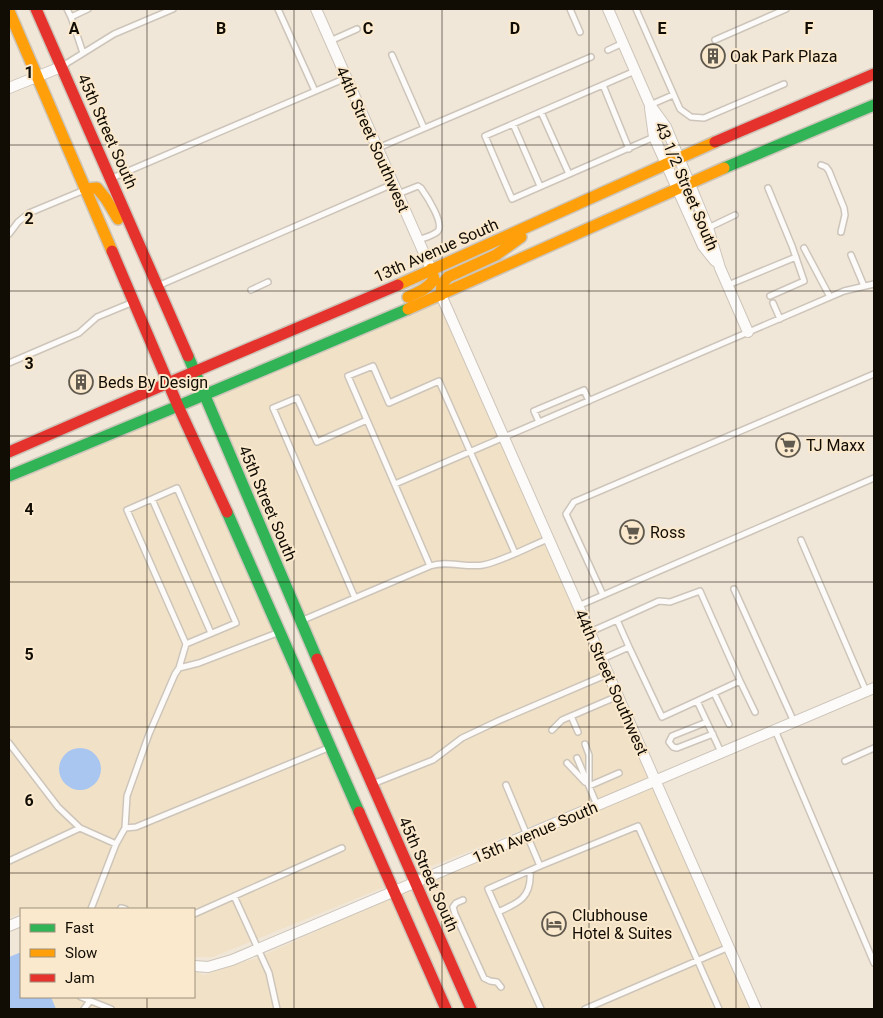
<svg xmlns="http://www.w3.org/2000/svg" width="883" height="1018" font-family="Roboto,sans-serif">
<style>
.built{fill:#f1e1c7}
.water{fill:#a9c6f0}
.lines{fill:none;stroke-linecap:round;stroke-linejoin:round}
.lane-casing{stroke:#cdc5ba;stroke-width:8}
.street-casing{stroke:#cdc5ba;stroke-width:12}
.fast-casing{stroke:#cdc5ba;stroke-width:14}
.slow-casing{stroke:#cdc5ba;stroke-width:14}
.jam-casing{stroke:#cdc5ba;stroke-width:14}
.lane{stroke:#fdfbf9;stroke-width:5}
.street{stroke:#fdfbf9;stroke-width:10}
.fast{stroke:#30b455;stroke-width:11}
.slow{stroke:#ff9f0a;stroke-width:11}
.jam{stroke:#e5322d;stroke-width:11}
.grid{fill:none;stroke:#120d04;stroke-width:1;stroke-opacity:0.55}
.labels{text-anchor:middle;stroke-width:4;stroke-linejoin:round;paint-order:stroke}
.poi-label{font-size:16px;fill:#120d04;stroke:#fbe9cd;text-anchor:start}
.street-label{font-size:16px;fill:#120d04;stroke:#fbe9cd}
.grid-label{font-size:16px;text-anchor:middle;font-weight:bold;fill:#120d04;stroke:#fbe9cd;stroke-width:4;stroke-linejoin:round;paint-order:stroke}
</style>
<rect width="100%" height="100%" fill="#f0e7d8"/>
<path class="built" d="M438,300L649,779L417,872L208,395Z
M175,411L387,886L213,957H194V909H21V913L9,918V481Z
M655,787L753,1009H53L49,997H194V971L204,975L257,958L406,891Z"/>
<path class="water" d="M59 769a21 21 0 1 1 42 0a21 21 0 1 1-42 0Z
M19,953H21V997H51L56,1009H9V957Z"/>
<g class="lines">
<g class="lane-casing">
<path id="lane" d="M67,9L71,17
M278,9L315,91
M570,9L580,32
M636,9L680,109L691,117L704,118L784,84
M715,40L786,9
M330,41L357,29
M608,50L623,43
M83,53L71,17L88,9
M392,55L424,128
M64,65L114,34L173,9
M635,71L485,136L512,199L654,137
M603,85L629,149
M650,105L673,95
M541,112L569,174
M513,124L540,186
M378,148L591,57
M821,165L826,167L829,171L844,208L845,215L841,232
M112,178L346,78
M768,188L792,246L804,281L770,296
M398,194L418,186L421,188C426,195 446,225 437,232C432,236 424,238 418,240
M708,228L735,215
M9,234L18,222L29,213L82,191
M804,248L830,297
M851,255L864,286
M160,285L393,184
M728,285L796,257
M251,290L268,282
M773,303L780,319
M9,363L79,333L97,317L131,303
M539,422L534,411L584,390L589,401
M395,484L844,291L874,284
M152,499L211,633
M801,540L866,691
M430,566L348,376L373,366L389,403L439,381L515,553
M734,589L794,722
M603,595L566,514L574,502L874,374
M355,598L273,408L297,398L317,442L367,420
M578,606L874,478
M303,620L430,566C447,560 465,568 483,565C501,562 530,546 548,539
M590,632L617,620
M629,647L617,620L659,601L670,602L700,591L740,681
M602,659L629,647L662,717L697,701L721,752
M179,668L186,644L236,623L177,488L127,510L186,644
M714,693L729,724
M697,701L740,681L755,712
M571,716L578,732
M707,722L672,736L669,742L673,747L677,748L713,734
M552,730L562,720L618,696
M775,730L874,963
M9,743L58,807L80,828L116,844L91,909
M585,744L589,755V783
M577,758L597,805
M845,761L874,748
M567,763L585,782
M375,783L433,760L462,738L498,721L608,674
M506,785L540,866L488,889L541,1009
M589,786L619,773
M125,828L127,796L149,734L175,674L179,668L199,663L277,633
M116,844L125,828L136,827L328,748
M9,861L80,828
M540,866L638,826L719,1009
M234,896L269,973L277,1009
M463,900L456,903L453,907L455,914L484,978L490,981L497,982L501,987
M121,909V908L125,909
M498,912C519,903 532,897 530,871
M194,914L342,848
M81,997L111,1009
M84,1009L90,1001
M585,1009L729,947"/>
</g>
<g class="street-casing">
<path id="street" d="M316,9L431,269
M608,9L650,105L666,127L708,228L720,268L748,332
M9,88L61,67
M650,108L654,137L703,246L715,261
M441,295L756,1009
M9,926L21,921
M194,966L208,967L232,960L874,688"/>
</g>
<g class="fast-casing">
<path id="fast" d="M724,168L874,105
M188,356L317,659
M178,406L408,309
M9,476L178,406
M227,512L359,812"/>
</g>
<g class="slow-casing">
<path id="slow" d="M9,11L112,251
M85,189L97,188L106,199L118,219
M398,285L715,142
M441,295L442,284L448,277L496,255L521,237
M408,297C418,292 428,289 434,279L431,269
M408,309L724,168"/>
</g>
<g class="jam-casing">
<path id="jam" d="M36,9L188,356
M715,142L874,74
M112,251L178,406L227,512
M168,383L398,285
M9,452L168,383
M317,659L471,1009
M359,812L446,1009"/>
</g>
<use href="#lane" class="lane"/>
<use href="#street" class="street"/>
<use href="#fast" class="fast"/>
<use href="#slow" class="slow"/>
<use href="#jam" class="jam"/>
</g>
<path class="grid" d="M147,9V909M294,9V1009M442,9V1009M589,9V1009M736,9V1009M9,145H874M9,291H874M9,436H874M9,582H874M9,727H874M9,873H874M147,997V1009"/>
<defs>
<g id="building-ring" transform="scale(1.25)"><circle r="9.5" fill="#fbe9cd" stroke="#60594e" stroke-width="1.5"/><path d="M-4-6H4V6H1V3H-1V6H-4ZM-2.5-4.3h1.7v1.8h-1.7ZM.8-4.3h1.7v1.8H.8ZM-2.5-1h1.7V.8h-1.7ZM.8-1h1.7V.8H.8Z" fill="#60594e"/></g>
<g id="supermarket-ring" transform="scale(1.25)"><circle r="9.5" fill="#fbe9cd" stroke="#60594e" stroke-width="1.5"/><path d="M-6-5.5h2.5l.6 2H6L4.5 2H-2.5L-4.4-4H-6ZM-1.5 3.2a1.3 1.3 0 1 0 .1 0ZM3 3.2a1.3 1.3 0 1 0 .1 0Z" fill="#60594e"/></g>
<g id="hotel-ring" transform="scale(1.25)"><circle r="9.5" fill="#fbe9cd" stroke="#60594e" stroke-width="1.5"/><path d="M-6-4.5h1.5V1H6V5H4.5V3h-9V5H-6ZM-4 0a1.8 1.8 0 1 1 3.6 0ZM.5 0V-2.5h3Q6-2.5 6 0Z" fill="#60594e"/></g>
</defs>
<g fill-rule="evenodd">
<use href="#building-ring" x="713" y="56"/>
<use href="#building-ring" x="81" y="382"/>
<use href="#supermarket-ring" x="788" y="445"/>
<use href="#supermarket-ring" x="632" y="532"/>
<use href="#hotel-ring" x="554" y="924"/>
</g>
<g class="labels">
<g class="poi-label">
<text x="730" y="62">Oak Park Plaza</text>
<text x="98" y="388">Beds By Design</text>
<text x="806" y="451">TJ Maxx</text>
<text x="650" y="538">Ross</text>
<text x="572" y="921">Clubhouse<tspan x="572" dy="18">Hotel &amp; Suites</tspan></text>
</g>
<g class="street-label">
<text transform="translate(108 131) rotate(66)" y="6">45th Street South</text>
<text transform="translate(373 139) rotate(66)" y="6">44th Street Southwest</text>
<text transform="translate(687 186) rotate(67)" y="6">43 1/2 Street South</text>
<text transform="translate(436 250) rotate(-24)" y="6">13th Avenue South</text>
<text transform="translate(268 503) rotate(67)" y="6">45th Street South</text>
<text transform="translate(612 682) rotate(66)" y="6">44th Street Southwest</text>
<text transform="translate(535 832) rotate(-23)" y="6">15th Avenue South</text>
<text transform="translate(429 874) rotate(66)" y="6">45th Street South</text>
</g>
</g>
<g class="grid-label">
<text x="74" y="34">A</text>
<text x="221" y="34">B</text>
<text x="368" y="34">C</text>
<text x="515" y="34">D</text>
<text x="662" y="34">E</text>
<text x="809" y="34">F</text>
<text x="29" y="78">1</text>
<text x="29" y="224">2</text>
<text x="29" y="369">3</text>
<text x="29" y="515">4</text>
<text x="29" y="660">5</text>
<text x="29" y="806">6</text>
</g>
<rect width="883" height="1018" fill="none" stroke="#120d04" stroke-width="20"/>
<rect x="20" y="908" width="175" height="90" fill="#fbe9cd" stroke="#9e917d"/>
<rect x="30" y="924" width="25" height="8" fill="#30b455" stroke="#9e917d"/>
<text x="65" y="933" font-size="15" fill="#120d04">Fast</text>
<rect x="30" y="949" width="25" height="8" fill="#ff9f0a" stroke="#9e917d"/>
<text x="65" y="958" font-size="15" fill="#120d04">Slow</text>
<rect x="30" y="974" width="25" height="8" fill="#e5322d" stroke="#9e917d"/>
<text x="65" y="983" font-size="15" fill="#120d04">Jam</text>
</svg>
